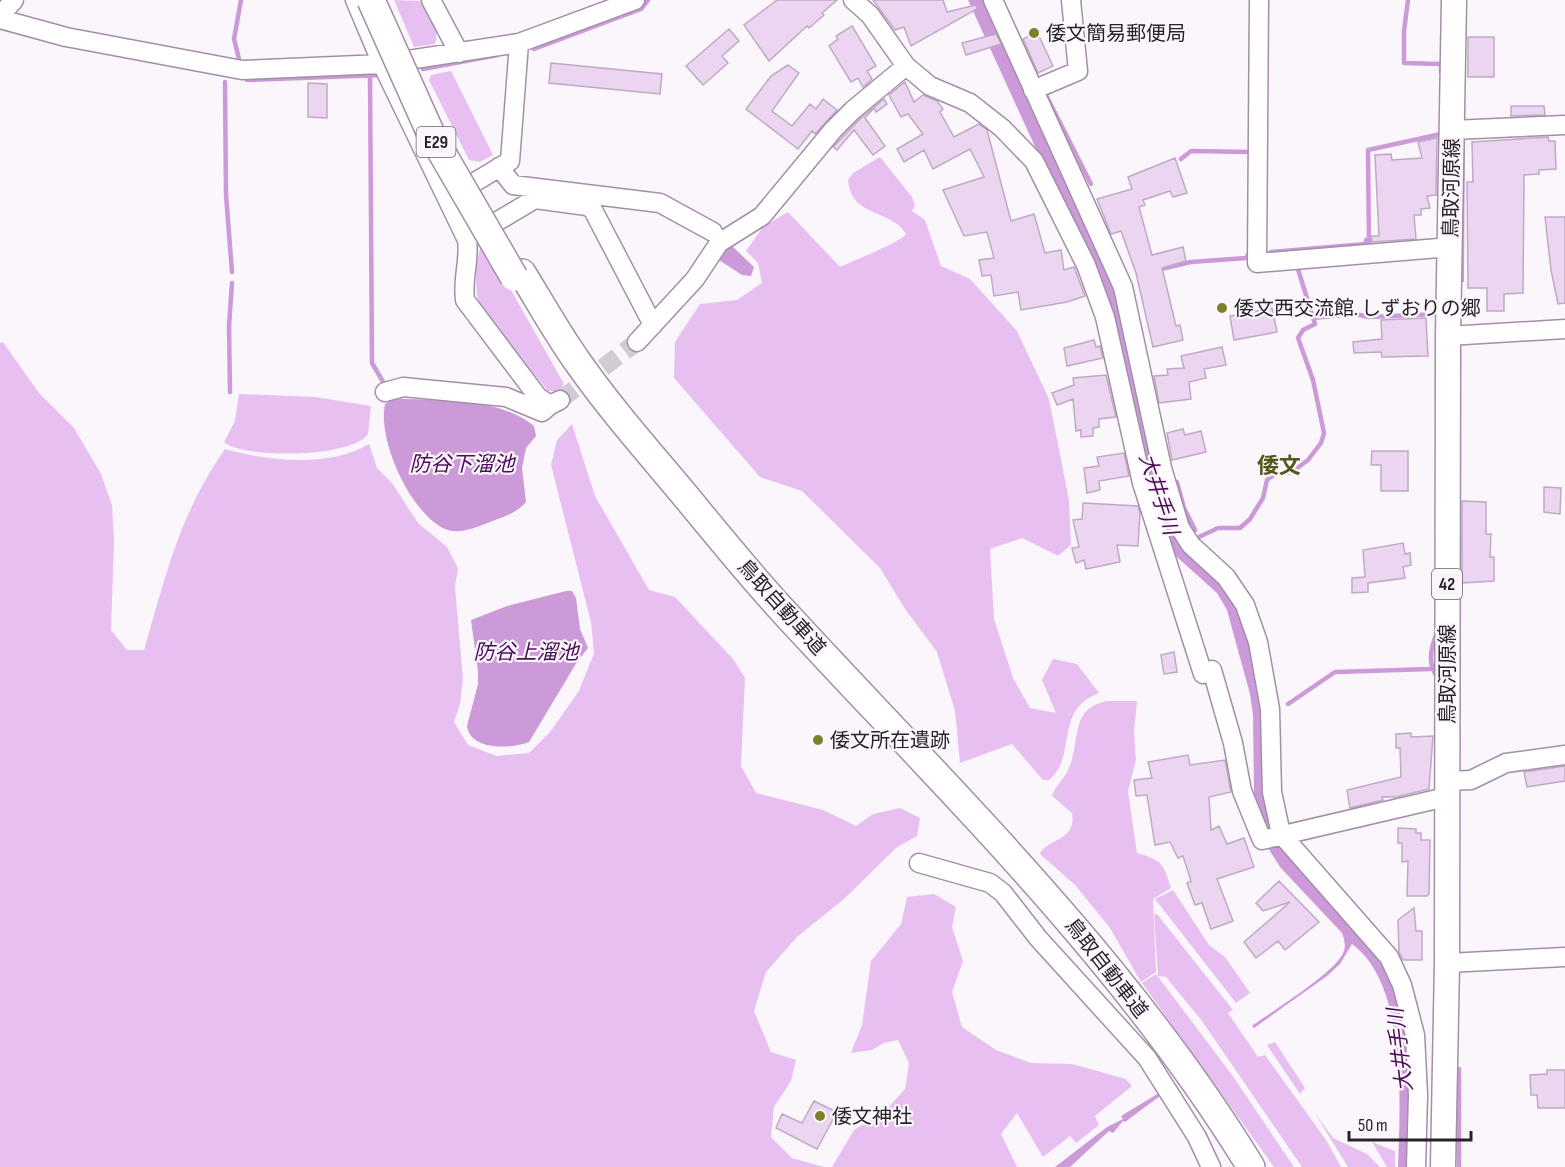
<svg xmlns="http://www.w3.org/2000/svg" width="1565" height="1167" font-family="'Sofia Sans Condensed','Noto Sans JP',sans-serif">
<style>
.green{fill:#e7c0f1}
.water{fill:#cc9ad8}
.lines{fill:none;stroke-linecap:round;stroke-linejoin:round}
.stream{stroke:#cc9ad8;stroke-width:4.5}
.building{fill:#ebd5f0;stroke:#bfaac4;stroke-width:1.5}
.minor-tunnel{stroke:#d1cbd2;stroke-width:18;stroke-dasharray:18 9;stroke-linecap:butt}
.minor-casing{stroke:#a38fa8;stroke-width:21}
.major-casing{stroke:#a38fa8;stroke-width:27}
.highway-casing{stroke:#a38fa8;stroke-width:30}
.minor{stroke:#fff;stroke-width:18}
.major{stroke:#fff;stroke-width:24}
.highway{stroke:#fff;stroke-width:27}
.highway-bridge-casing{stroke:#a38fa8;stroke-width:30;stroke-linecap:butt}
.highway-bridge{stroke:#fff;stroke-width:27}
.poi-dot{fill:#7e7f28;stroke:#fbf6fc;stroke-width:2}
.labels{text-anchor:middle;stroke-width:4.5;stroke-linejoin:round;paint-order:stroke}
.shield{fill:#fbf6fc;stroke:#68616a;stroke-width:1.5}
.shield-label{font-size:18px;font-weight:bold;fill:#29212b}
.poi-label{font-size:20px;fill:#29212b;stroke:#fbf6fc;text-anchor:start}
.street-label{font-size:20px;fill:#29212b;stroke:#fbf6fc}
.water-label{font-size:21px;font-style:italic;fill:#4b0b58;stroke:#fbf6fc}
.quarter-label{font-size:22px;font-weight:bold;fill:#57571c;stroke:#fbf6fc}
</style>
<rect width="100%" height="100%" fill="#fbf6fc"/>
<path class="green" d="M394,0L420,1C431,13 440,28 435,44L414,47Z
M451,71L493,155L480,162L469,160L429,80L431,75Z
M880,157L912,197L915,205L912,211L925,220L941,266L970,279L1017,331L1049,399L1069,500L1071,545L1058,556L1022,538L990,549L994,619L1013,678L1030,708L1056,713L1042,680L1053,659L1077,664L1099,693C1053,710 1078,756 1049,780H1043L1012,744L960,763L955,711L937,652L905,609L880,568L802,491L760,477L674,378L675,342L700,304L737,300L762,283L758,263L746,251L763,227L788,212L840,267C853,261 901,242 906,234C892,209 851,218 848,180L853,173Z
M484,242L564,384L559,391H548L480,309C475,294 473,255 484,242Z
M3,342L39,393L74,428L101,474L112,505L114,542L111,630L127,650H144C166,575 179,515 225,449C268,461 329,468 369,444L377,468L392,483L418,523L447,547L458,568L455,587L463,679L460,704L454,722L468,745L497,756L529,753L550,732L579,691L594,653L591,622L551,465L557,440L572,424L595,496L649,590L675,597L733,659L745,678L741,766L756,793L823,810L856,826L873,814L900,808L920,818L917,836L896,848L844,899L797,937L766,972L754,1011L771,1052L796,1060L791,1081L774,1107L771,1137L792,1158L824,1167H0V343Z
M239,394L315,397L371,406L368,434C352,458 243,459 224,442L235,421Z
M1107,701H1137L1134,732L1136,760L1128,791L1137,853C1163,861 1163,863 1171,888L1153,899L1156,972L1141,982L1110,928L1075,885L1040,854C1047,838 1077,842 1072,813L1052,796C1055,785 1065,779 1069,768C1081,740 1069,709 1107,701Z
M1173,890L1209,945L1225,957L1250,993L1236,1003L1155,899Z
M934,894L956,907L952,927L963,961L952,992L962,1027L996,1050L1031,1063L1072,1064L1126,1079L1132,1086L1095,1116L1099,1125L1076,1143L1070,1136L1043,1157L1017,1113L1001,1134L1017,1167H832L854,1130L887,1109L905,1089L909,1063L898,1040L884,1043L872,1050L851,1053L862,1025L871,961L901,924L907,897Z
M1157,914L1233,1010L1228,1013L1258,1057L1265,1055L1326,1140L1341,1167H1302L1202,1021L1166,977L1158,976L1154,915Z
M1156,974L1232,1075L1294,1167H1274L1142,983Z
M1275,1042L1305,1088L1300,1094L1267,1045Z
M1314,1112L1333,1138L1367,1154L1380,1167H1348Z
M1372,1142L1395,1151V1167H1387Z"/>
<path class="water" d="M968,0H983L1109,264L1161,488L1211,569L1243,614L1263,701L1266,796L1382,959L1398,986L1409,1037L1413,1167H1398C1400,1105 1408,985 1352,944L1340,964L1327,976L1254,1028L1252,1026C1272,1011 1337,972 1344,951C1346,946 1344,938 1342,933L1280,867L1265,843L1257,818L1254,794L1253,715L1250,694L1227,610L1217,593L1167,548L1091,254L1037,151Z
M1462,140H1465L1464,282H1460Z
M732,246L754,267L751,276L742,275L719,260V254Z
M394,398C439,402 497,396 534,426L536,436L526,448L522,468L526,502C517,513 503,517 490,522C477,527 459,535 445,529C411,514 377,440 385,404Z
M566,591H572L576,598L580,629L588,648L577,662L529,742C512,749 470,751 467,726L478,684V671L471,620L507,606Z
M1159,1093L1160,1096L1125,1122L1123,1121L1113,1133L1109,1131L1070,1167H1055L1107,1127L1123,1119L1121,1116Z"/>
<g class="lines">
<path class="stream" d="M1408,0L1404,31V63L1441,64V72
M534,49L641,9L648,0
M239,59L234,39L241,0
M423,69L498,55
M370,76L372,363L385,385
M247,80L382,75
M225,82L226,195L232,272
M1046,95L1091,184
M1181,159L1191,151L1251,152
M1366,247H1369L1368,150L1441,134V131
M1271,252L1366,244V240
M1157,270L1191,262L1246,258L1250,252
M1313,318L1355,314L1369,317L1438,314
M230,392L229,326L232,283
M1177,482L1184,508L1195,530
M1199,537L1218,528H1240L1250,519L1263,498L1267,480L1275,474L1292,472L1308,460L1321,443L1324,433L1313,380L1298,338L1303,330L1315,324L1297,266
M1437,677C1427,662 1431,648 1437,632
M1288,704L1335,672L1430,669
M1459,1167V1069"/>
</g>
<path class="building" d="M777,0H837L822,13L824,15L809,28L807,26L769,61L744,25Z
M873,0H943L947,12L976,5L977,9L911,46L904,27L895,30Z
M852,26L876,66L867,71L872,79L863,87L858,78L851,82L829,46L838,39L836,36Z
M729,29L739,41L722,56L728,63L703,85L686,66Z
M1037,32L1053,66L1038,73L1023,39Z
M996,34L1001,44L966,55L962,43Z
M1468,37H1494V77H1468Z
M551,63L662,74L660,94L549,83Z
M788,65L799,73L772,111L792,126L810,104L816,109L823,99L837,110L815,134L812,131L798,149L746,109L771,76Z
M905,82L914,102L923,95L937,101L943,109L940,112L954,137L979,124L987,130L1011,221L1034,214L1045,253L1061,250L1064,270L1074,267L1085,296L1067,302L1021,310L1018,292L994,296L991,275L982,276L979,260L994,258L987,232L964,236L943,190L984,177L970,149L933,169L924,150L904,162L897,149L923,134L908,114L901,117L889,95Z
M308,83L327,84V118L308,117Z
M884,99L887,104L876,112L874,108L865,118L885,146L873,155L854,130L837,150L833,147L861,118Z
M1511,106H1544L1545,115L1511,116Z
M1548,137L1549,141H1555L1556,169L1539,170V174L1524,175L1523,293L1504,294V311H1487V288H1468L1467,182H1473L1472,142Z
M1437,138L1436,195L1427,196L1430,208L1421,209V215H1414L1416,239L1372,242L1371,236H1379L1375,155L1391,154L1392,160L1422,158L1418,142Z
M1175,158L1187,193L1173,197L1170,191L1143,200L1145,205L1139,207L1152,255L1183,247L1186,261L1162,268L1176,326L1180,325L1183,340L1153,347L1136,273L1121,231L1111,234L1097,199L1132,189L1128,177Z
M1545,217H1565V303L1558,304L1551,270Z
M1272,308L1277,332L1234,340L1230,316Z
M1426,318L1428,356L1382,357L1381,352L1354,353L1353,342L1382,339L1381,320Z
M1094,340L1096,347L1100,346L1103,358L1067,366L1064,348Z
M1222,347L1226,365L1204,369L1206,378L1189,382L1191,399L1159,403L1154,376L1168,375L1167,369L1184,368L1181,356Z
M1106,375L1116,417L1099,419V427L1093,428V436L1081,437V430L1076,431L1073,399L1057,405L1052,393L1074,385L1073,378Z
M1183,429L1185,435L1201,431L1206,452L1172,460L1167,433Z
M1372,451H1408V491H1381V465H1371Z
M1124,453L1129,476L1099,481L1100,490L1087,493L1084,468L1099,466L1097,457Z
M1544,487L1561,488L1560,514L1544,512Z
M1462,501L1486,502V534H1491L1490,557H1494V581L1462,583Z
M1083,503L1138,506L1140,513L1138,546L1117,545L1120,562L1086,569L1084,560L1076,563L1072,548L1079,547L1073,520L1082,519Z
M1403,543L1405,554L1410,553L1411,565L1403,567L1405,578L1368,583V592L1352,593V578L1365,577L1363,550Z
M1174,652L1177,672L1164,674L1161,655Z
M1411,733V737L1433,736L1429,789L1396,797H1382L1383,800L1350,808L1347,790L1401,777L1400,748H1396V734Z
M1188,755L1190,765L1225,760L1231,792L1209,797L1211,830L1219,826L1227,844L1244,838L1254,867L1217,879L1233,921L1211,929L1202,903L1195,905L1187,883L1191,881L1183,856L1178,858L1170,842L1155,845L1147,795L1136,796L1134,780L1152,778L1148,762Z
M1565,766V781L1527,787L1524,772Z
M1398,828L1416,829V833H1421V840H1430L1429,894L1427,896H1407L1408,861L1402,862V843H1398Z
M1279,881L1319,922L1285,950L1278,941L1256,958L1244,942L1290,902L1263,911L1256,903Z
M1414,908L1416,931H1422V960H1403L1399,952L1398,920Z
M1547,1070H1565V1108H1538L1537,1095H1531L1530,1075L1547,1074Z
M814,1101L837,1112L817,1149L776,1128L782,1114L802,1123Z"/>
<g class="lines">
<path class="minor-tunnel" d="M560,400L637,342"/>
<g class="minor-casing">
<path id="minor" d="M355,0L382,64L467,240C470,260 462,279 465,300L538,397L550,405L560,400
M431,0L459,53
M853,0L870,15L906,66L930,86L970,103L1002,128L1034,161L1086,265L1105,317L1142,483L1203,674L1212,670L1233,743L1242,791L1262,840L1446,797
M993,0L1123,287L1162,468L1180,528L1191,545L1226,577L1245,605L1258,642L1270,709L1272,792L1281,834L1389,957L1402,985L1415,1035L1418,1095L1416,1167
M1259,0L1257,263L1451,247
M0,16L14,0
M0,19L66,37L242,70L382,64L519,43L635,0
M1033,90L1078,71L1071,0
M1452,130L1565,125
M499,167L513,185L660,203L713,232
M455,194L510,161L519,43
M476,234L535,199L587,206L593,210L653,325
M1448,336L1565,329
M637,342L695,279L719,243L762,216L833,130L853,110L906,66
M385,392L403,387L506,397L542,412L549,406
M1447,781L1471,780L1506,763L1565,755
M919,863L990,883L1003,893L1038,938L1147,1058L1197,1137L1211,1167
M1447,963L1565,957"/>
</g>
<g class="major-casing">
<path id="major" d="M1443,1167L1447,963L1448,336L1454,0"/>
</g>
<g class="highway-casing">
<path id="highway" d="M522,273C540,302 557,333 577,361C609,407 647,450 683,493C716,533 749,574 784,612C948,790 1124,959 1251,1167"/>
</g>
<use href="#minor" class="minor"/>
<use href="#major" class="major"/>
<use href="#highway" class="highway"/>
<g class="highway-bridge-casing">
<path id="highway-bridge" d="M371,0L431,134L514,277"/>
</g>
<use href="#highway-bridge" class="highway-bridge"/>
</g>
<g class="poi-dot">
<circle cx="1034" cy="33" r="6"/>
<circle cx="1222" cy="308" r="6"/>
<circle cx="818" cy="740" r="6"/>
<circle cx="820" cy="1116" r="6"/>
</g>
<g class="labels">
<g class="shield">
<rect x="416.5" y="127" width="39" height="30" rx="4.5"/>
<rect x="1432" y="569" width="30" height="30" rx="4.5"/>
</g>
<g class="shield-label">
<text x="436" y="148">E29</text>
<text x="1447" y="590">42</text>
</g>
<g class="poi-label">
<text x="1046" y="40">倭文簡易郵便局</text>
<text x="1234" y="315">倭文西交流館. しずおりの郷</text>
<text x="830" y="747">倭文所在遺跡</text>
<text x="832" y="1123">倭文神社</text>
</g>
<g class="street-label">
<text transform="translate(1451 188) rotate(-89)" y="7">鳥取河原線</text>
<text transform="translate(782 607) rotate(48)" y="7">鳥取自動車道</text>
<text transform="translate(1447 674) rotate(-90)" y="7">鳥取河原線</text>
<text transform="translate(1107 968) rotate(52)" y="7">鳥取自動車道</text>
</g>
<g class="water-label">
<text x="462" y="471">防谷下溜池</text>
<text transform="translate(1159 494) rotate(72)" y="7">大井手川</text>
<text x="526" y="659">防谷上溜池</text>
<text transform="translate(1400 1050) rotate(-97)" y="7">大井手川</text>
</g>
<g class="quarter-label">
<text x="1279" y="473">倭文</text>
</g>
</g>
<path d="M1349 1131v9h122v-9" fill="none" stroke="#29212b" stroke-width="3"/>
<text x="1358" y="1131" font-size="18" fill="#29212b" stroke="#fbf6fc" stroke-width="4.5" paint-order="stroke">50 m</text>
</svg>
